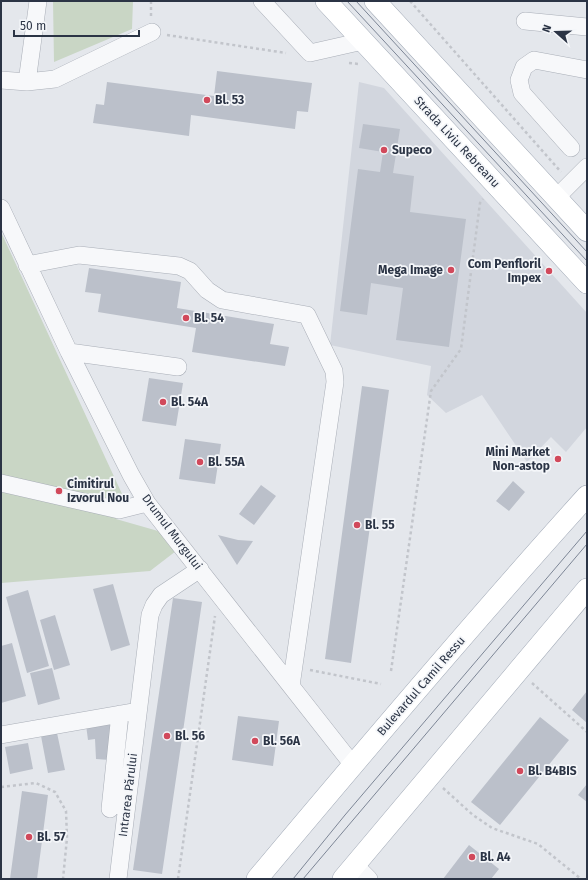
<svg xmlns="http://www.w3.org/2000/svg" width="588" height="880" font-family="'Fira Sans',sans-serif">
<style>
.built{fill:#d2d6de}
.green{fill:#c9d6c5}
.building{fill:#bbc0ca}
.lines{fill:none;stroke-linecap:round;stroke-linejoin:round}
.minor-casing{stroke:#a9aeb7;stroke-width:18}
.major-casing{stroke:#a3abb8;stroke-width:22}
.path{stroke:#c2c5cb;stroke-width:2.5;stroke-dasharray:3 3;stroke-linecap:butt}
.minor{stroke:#f7f8fa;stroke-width:17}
.major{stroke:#fff;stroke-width:21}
.tram{stroke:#7d8696;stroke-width:1}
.poi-dot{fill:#d1495b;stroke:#f4f6f9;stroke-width:1.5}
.labels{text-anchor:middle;stroke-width:3.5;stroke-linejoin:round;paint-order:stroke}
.poi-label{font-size:12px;font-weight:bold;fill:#2b3445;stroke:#f4f6f9;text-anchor:start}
.street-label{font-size:12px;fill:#2b3445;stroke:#f4f6f9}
</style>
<rect width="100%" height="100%" fill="#e4e7ec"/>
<path class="built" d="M359,82L384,88L587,313V427L566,452L551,437L527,462L482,395L446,413L427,395L431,366L330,345Z"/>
<path class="green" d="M53,1H133L132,29L54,62Z
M1,232L123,496L116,519L165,533L176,551L150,571L1,583Z"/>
<path class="building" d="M217,71L312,83L308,112L297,111L295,129L191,115L189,136L93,123L96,104L104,105L107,82L214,96Z
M363,124L400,129L393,173L414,176L410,212L466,219L449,347L396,340L403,288L371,283L367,315L340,311L358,169L380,172L383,152L359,148Z
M89,268L181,282L177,308L274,324L270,344L289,347L285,366L192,352L196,328L98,312L101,294L85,292Z
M149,378L183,383L176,426L142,421Z
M362,386L389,390L351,663L325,659Z
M185,439L221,444L215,484L179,479Z
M513,481L525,492L509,511L496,501Z
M261,485L276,496L254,525L239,514Z
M218,535L238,540L253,541L237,565Z
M113,584L130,645L111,651L93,589Z
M28,590L49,666L27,673L6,597Z
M173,598L202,602L162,874L133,870Z
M55,615L70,665L54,670L40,620Z
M12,643L26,696L1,703V646Z
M52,668L60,699L38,705L30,673Z
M587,691V723L572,710Z
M238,716L279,721L273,766L232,760Z
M540,717L569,740L500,825L471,802Z
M112,720L110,760L96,759L95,739L88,740L86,725Z
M57,733L65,770L48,773L41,736Z
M28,743L33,769L10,774L5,747Z
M587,784V802L578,795Z
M22,791L48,795L37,879H10Z
M469,845L499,869L491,879H443Z"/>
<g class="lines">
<g class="minor-casing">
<path id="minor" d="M262,1L310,53L363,41
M525,21L587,27
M1,80L27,82L55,79L152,32
M27,82L38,1
M571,148L522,93L519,80L524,67L534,60L587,70
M556,198L587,167
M1,208L69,352L131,475L147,503L353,765
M27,265L79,255L179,266L190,271L207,290L222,300L307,315L334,371L335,382L291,686
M69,352L178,367
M1,483L119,510L147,503
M1,735L138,711
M110,809L120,714
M355,865L369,879
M118,879L150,615L154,605L161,595L200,569"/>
</g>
<g class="major-casing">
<path id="major" d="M326,1L587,283
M375,1L587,231
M257,879C365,750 474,621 587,496
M343,879L587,589"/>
</g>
<path class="path" d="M151,1V16
M410,1L561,172
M167,35L286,53
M349,63L359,64
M310,670L381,684
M391,671L431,391L461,349L480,203L483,199
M532,683L587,732
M1,787L36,783L55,792L66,811L67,838L63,879
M443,788L473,815L492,828L538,844L581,879
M178,879L215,616"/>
<use href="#minor" class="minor"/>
<use href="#major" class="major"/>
<path class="tram" d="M347,1L587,261
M356,1L587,252
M293,879L345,815L587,531
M303,879L587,544"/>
</g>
<g class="poi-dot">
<circle cx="207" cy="100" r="4"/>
<circle cx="384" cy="150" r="4"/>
<circle cx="451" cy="270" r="4"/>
<circle cx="549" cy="271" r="4"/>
<circle cx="186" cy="318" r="4"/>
<circle cx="163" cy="402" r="4"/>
<circle cx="558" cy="459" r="4"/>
<circle cx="200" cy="462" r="4"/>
<circle cx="59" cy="491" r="4"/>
<circle cx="357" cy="525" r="4"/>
<circle cx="167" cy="736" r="4"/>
<circle cx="255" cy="741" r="4"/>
<circle cx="520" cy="771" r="4"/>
<circle cx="29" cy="837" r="4"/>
<circle cx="472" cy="857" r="4"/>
</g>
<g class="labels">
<g class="poi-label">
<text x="215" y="104">Bl. 53</text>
<text x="392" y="154">Supeco</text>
<text x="541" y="268" text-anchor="end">Com Penfloril<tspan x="541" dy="14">Impex</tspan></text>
<text x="443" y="274" text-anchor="end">Mega Image</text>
<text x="194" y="322">Bl. 54</text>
<text x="171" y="406">Bl. 54A</text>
<text x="550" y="456" text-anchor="end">Mini Market<tspan x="550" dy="14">Non-astop</tspan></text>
<text x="208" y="466">Bl. 55A</text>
<text x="67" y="488">Cimitirul<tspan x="67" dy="14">Izvorul Nou</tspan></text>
<text x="365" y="529">Bl. 55</text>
<text x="175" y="740">Bl. 56</text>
<text x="263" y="745">Bl. 56A</text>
<text x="528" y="775">Bl. B4BIS</text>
<text x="37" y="841">Bl. 57</text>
<text x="480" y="861">Bl. A4</text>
</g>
<g class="street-label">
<text transform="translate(457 142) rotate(47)" y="4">Strada Liviu Rebreanu</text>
<text transform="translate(172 532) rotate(53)" y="4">Drumul Murgului</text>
<text transform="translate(421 686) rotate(-49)" y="4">Bulevardul Camil Ressu</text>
<text transform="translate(128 795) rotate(-83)" y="4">Intrarea Părului</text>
</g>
</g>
<rect width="588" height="880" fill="none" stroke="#2b3445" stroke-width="4"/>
<g transform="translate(556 32) rotate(290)" stroke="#f4f6f9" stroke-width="3" paint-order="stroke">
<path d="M0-3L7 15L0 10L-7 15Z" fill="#2b3445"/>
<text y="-6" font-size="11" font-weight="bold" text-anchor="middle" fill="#2b3445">N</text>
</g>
<path d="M14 30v6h125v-6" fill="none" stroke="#2b3445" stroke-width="2"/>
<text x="20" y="30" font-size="12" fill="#2b3445" stroke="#f4f6f9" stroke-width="3" paint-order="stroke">50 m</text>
</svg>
